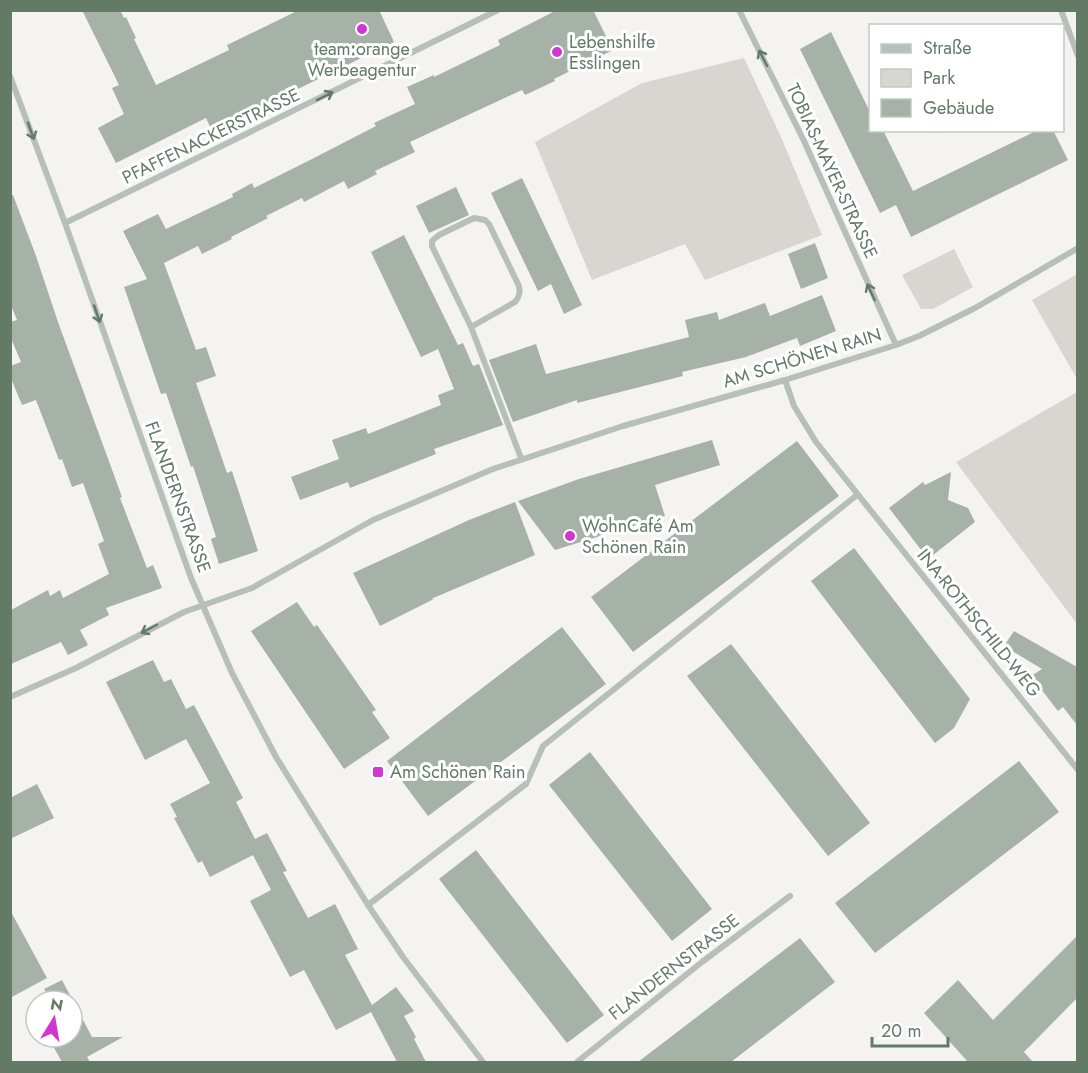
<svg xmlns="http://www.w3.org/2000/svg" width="1088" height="1073" font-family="Jost,sans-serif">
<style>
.green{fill:#d9d5d1}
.building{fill:#a6b2a8}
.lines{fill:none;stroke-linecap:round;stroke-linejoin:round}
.minor{stroke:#b7bfb9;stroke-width:6}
.oneway{stroke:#637a67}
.poi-dot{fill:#d136d1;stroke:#fff;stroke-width:2}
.labels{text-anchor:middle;stroke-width:6;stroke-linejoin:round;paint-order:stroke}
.poi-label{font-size:18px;fill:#637a67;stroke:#fff;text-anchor:start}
.street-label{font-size:18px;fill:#637a67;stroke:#fff}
</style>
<rect width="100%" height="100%" fill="#f5f2f2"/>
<path class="green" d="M744,58L781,137L822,235L705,280L685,244L592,280L535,142L642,83Z
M954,249L973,287L933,309H921L902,275Z
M1077,274V379L1032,300Z
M1077,392V624L956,462Z"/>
<path class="building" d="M82,10H120L124,18L126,17L136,38L134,39L156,85L229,50L227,45L299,10H379L394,42L212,131L206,118L116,163L98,128L124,114L112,88L119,85Z
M557,10H593L613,50L554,79L555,81L525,95L522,90L410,142L415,152L375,171L377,174L348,189L344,181L304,202L302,198L266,216L268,218L231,237L232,239L202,254L198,246L164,263L196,350L206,347L216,376L196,383L227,473L232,471L258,551L219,564L211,539L216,537L193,466L191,467L166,393L161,394L124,287L147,279L123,231L158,214L166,229L233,197L232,194L252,183L254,188L314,158L376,126L374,123L415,104L407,87L434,75V77L500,45L498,40Z
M831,32L870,112V130H879L881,133L884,132L913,191L1038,130H1053L1068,160L911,237L896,205L880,213L800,49Z
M522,178L582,305L564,314L551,284L538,291L491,193Z
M456,187L469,215L429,233L416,206Z
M10,195H13L36,256L58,322L122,497L120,498L147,568L153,565L162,588L106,608L109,615L80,630L88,645L68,655L61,642L11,664V610L48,590L50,596L60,590L63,598L109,574L98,544L104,541L83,483L72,487L62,459L59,460L36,400L22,405L10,376V366L21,362L10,336V322L17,320L10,303Z
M404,235L458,345L463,343L473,366L479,364L503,425L434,449L436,454L383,475L350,488L348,482L300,500L291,477L339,459L332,440L366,428L368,434L441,405L438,395L454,389L438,349L421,357L371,252Z
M815,243L828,278L801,289L788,254Z
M822,295L836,331L800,346L797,338L746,357L682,372L683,376L577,403V400L513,422L489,360L536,344L546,374L689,337L685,320L717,312L719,320L765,303L770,316Z
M712,440L720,465L655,485L665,516L555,550L518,501L579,479Z
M797,441L839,496L633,652L591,597Z
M951,472L948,500L968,508L975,522L928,559L889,508L923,482L925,485Z
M515,502L535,555L431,599H434L380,626L353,573L469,520Z
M854,548L970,699L954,728L935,743L811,581Z
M297,602L314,627L317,625L376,710L372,712L390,738L344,769L251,631Z
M562,627L606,684L428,816L387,761Z
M1014,631L1077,667V725L1063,707L1058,711L1031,676L1042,669L1004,646Z
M731,644L870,823L828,856L687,676Z
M153,660L164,682L171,679L186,709L194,705L243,798L236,802L255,839L267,833L287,871L283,872L308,918L335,904L358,949L345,955L372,1005L396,987L414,1011L404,1016L416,1037L414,1039L426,1062H397L371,1012L336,1030L304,970L290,977L250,901L271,890L253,855L210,877L202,861L198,863L174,818L177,817L170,804L210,783L186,739L145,760L106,682Z
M590,752L712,909L672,941L549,785Z
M1019,761L1059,812L875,953L835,903Z
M37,784L54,818L10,839V798Z
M476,850L604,1015L567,1043L439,879Z
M10,910L47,978L10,998Z
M1077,936V998L1024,1052L1033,1062H968L924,1013L958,980L993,1020Z
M800,938L835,982L731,1062H638Z
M62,980L92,1037H123L87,1057L90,1062H62L48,1037H72V1001H51L44,989Z"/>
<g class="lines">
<path class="minor" d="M739,10L804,141L896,345
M1061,10L1078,56
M10,76L65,223L191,578L232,673L276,757L368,905L403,957L483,1062
M65,223L498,10
M471,327L515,302C520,296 520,292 519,286L489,224L485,220L474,218L439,235L432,241V246L471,327L521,458
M785,380L794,406L816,442L1078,770
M10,697L76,668L184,612L252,588L373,520L493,469L623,426L785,380L896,345L919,336L975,308L1078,248
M368,905L526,784L543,746L857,495
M577,1062L702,962L790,896"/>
</g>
<defs><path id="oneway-shaft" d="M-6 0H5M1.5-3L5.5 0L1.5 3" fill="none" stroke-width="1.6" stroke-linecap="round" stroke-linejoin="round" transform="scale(1.5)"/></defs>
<g class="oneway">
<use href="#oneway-shaft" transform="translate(763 58) rotate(-117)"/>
<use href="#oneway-shaft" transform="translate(325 96) rotate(-27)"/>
<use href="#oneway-shaft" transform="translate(31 131) rotate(70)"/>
<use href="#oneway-shaft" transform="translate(871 292) rotate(-115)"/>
<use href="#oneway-shaft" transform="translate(97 314) rotate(71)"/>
<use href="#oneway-shaft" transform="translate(149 629) rotate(152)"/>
</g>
<g class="poi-dot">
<circle cx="362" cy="29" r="6"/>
<circle cx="557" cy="52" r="6"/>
<circle cx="570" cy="536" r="6"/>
<rect x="372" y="766" width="12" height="12" rx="3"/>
</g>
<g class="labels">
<g class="poi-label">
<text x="569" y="48">Lebenshilfe<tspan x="569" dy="21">Esslingen</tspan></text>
<text x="362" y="55" text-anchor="middle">team:orange<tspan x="362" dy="21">Werbeagentur</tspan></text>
<text x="582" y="532">WohnCafé Am<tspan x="582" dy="21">Schönen Rain</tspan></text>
<text x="390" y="778">Am Schönen Rain</text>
</g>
<g class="street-label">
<text transform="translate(211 136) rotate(-26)" y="6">PFAFFENACKERSTRASSE</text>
<text transform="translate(832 171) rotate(65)" y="6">TOBIAS-MAYER-STRASSE</text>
<text transform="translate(802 358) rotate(-17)" y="6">AM SCHÖNEN RAIN</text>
<text transform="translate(178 497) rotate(70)" y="6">FLANDERNSTRASSE</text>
<text transform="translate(979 623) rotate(51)" y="6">INA-ROTHSCHILD-WEG</text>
<text transform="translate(674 967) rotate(-38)" y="6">FLANDERNSTRASSE</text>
</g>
</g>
<rect width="1088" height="1073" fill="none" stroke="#637a67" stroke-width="24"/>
<rect x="869" y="24" width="195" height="108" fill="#ffffff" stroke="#c1cac2" stroke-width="1.5"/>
<rect x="881" y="44" width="30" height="9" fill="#b7bfb9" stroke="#c1cac2" stroke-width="1.5"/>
<text x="923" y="54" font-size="18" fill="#637a67">Straße</text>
<rect x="881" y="69" width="30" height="18" fill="#d9d5d1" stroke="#c1cac2" stroke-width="1.5"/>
<text x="923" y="84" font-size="18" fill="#637a67">Park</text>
<rect x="881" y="99" width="30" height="18" fill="#a6b2a8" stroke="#c1cac2" stroke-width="1.5"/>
<text x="923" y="114" font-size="18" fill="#637a67">Gebäude</text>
<g transform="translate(54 1019) rotate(11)"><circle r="28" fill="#ffffff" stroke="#c1cac2" stroke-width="1.5"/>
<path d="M0-4.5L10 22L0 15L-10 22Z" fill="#d136d1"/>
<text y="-9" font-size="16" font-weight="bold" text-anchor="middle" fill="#637a67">N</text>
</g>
<path d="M872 1037v9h76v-9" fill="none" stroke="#637a67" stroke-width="3"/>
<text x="881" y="1037" font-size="18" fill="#637a67" stroke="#ffffff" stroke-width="4.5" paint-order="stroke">20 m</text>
</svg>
